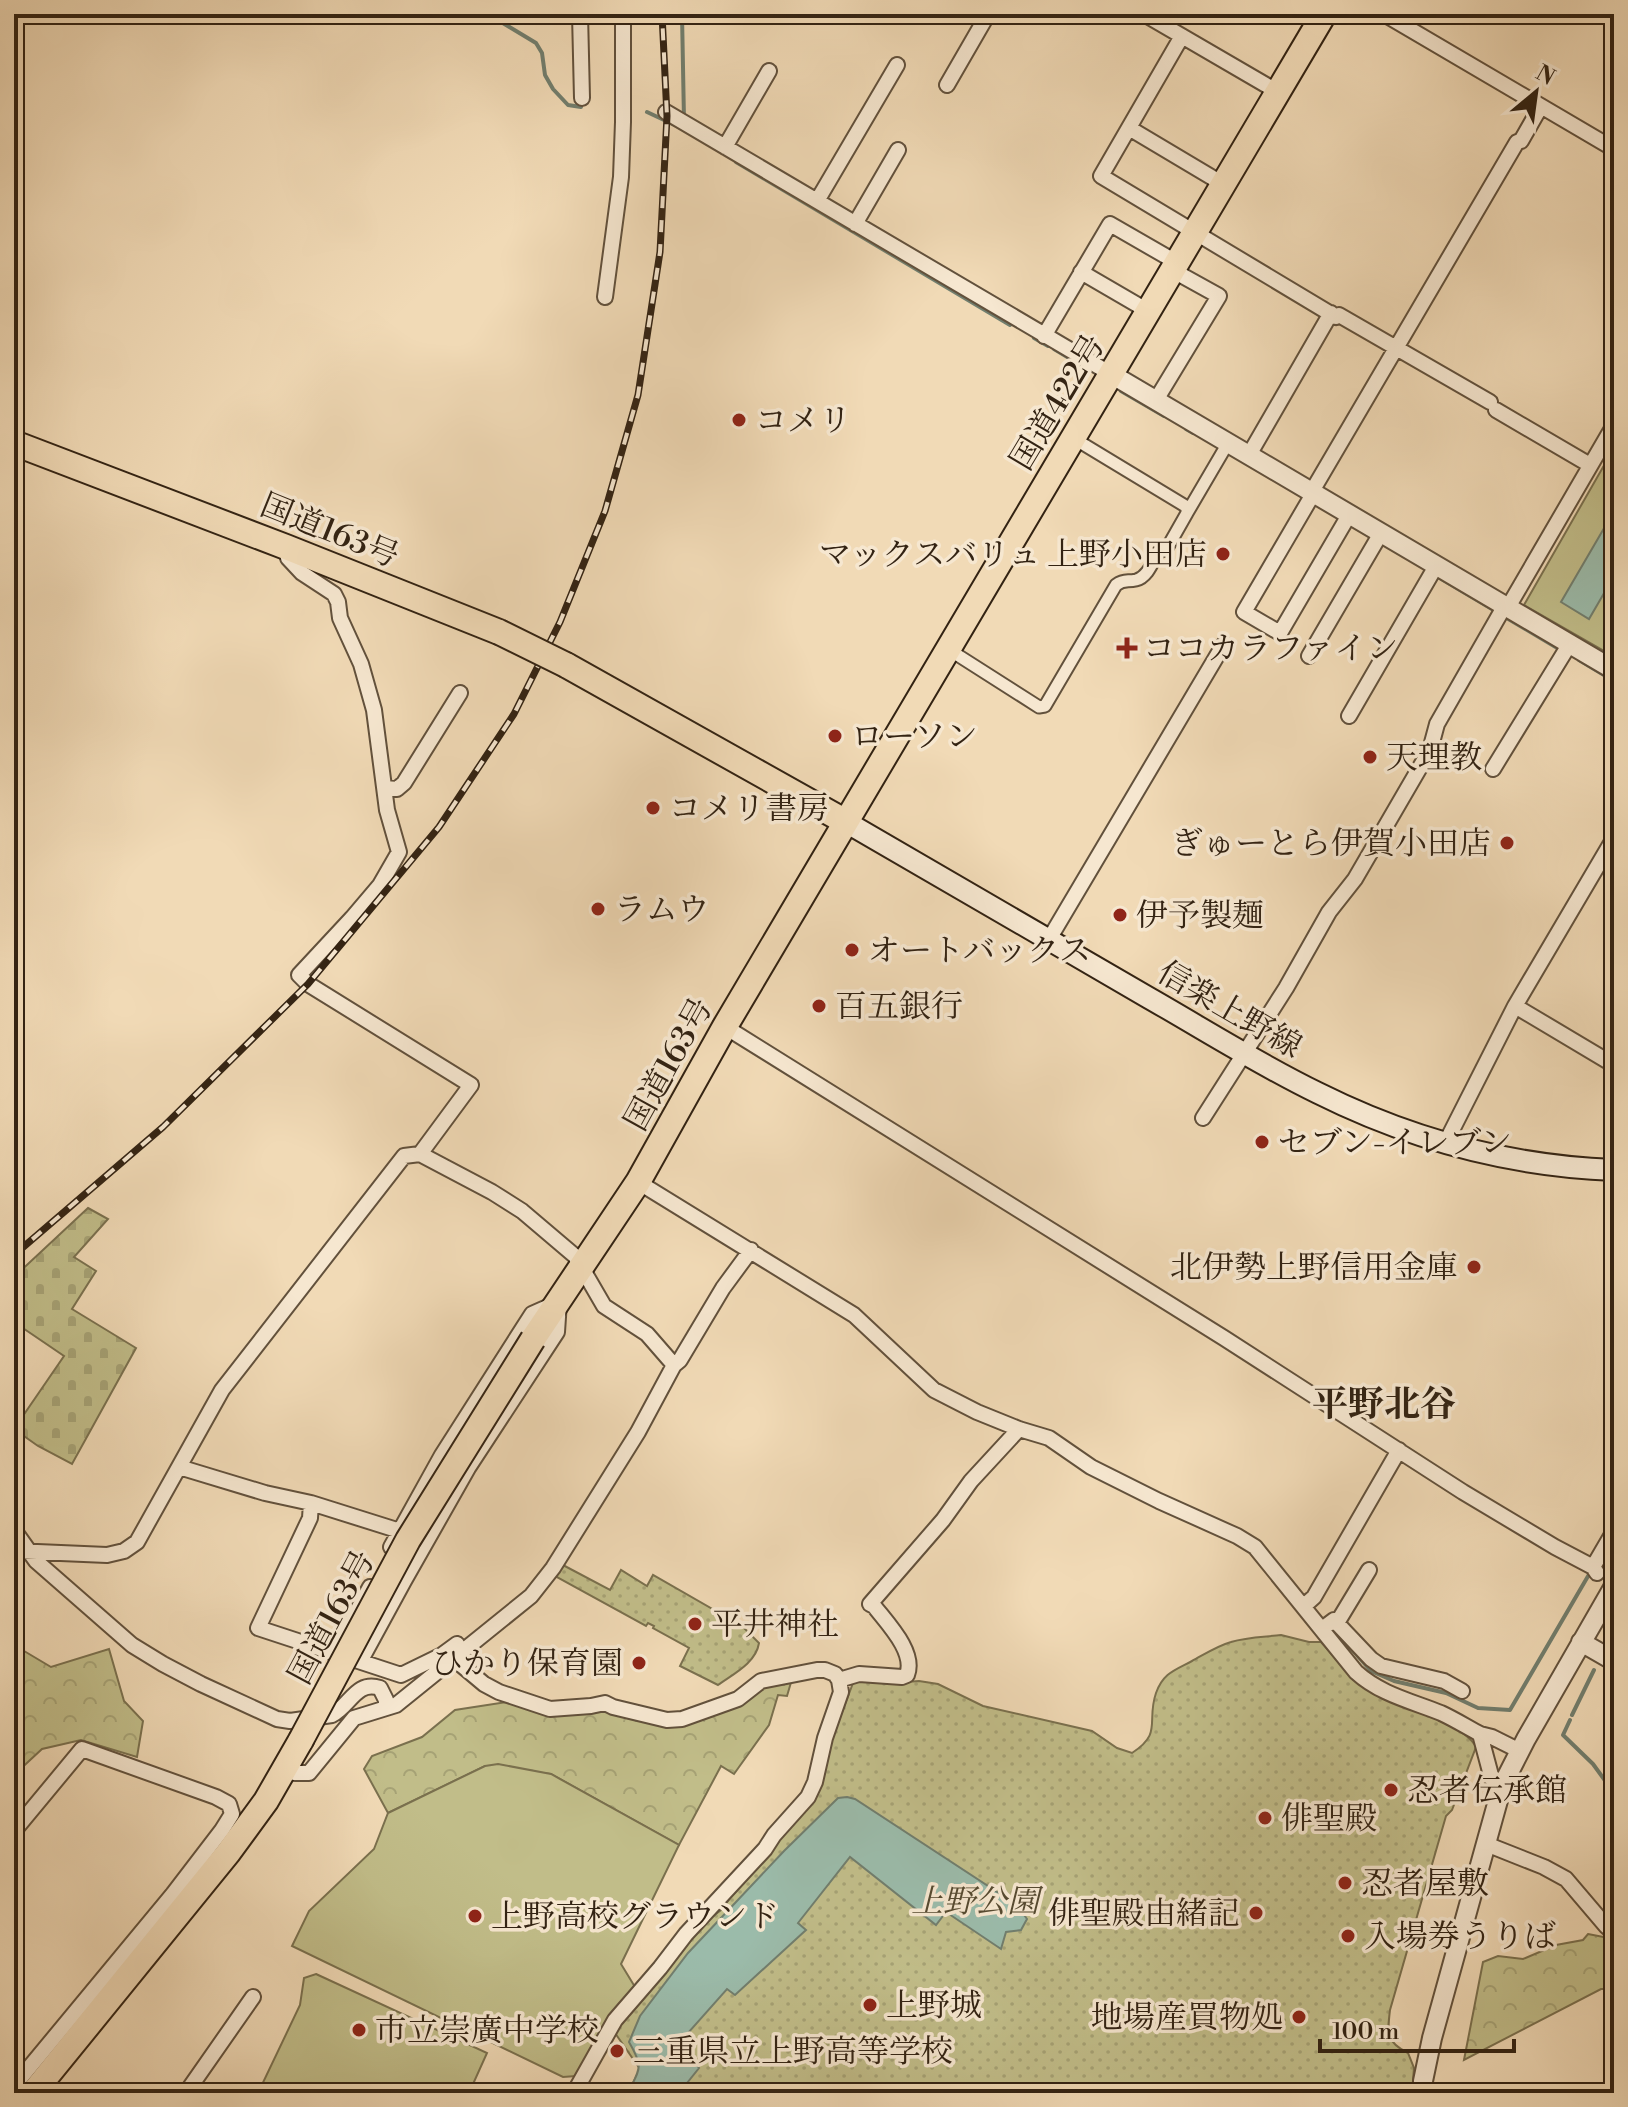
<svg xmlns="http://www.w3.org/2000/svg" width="1628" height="2107" font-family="'Libre Bodoni','Noto Serif JP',serif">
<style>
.forest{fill:url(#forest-crowns);stroke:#7a704e;stroke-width:2}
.cemetery{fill:url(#cemetery-stones);stroke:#7a704e;stroke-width:2}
.park{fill:url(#park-dots);stroke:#7a704e;stroke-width:2}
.pitch{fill:#c1bd89;stroke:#7a704e;stroke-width:2}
.water{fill:#9bbbaa;stroke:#717e6e;stroke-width:2}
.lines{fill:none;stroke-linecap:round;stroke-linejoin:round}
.stream{stroke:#717e6e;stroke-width:4}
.pedestrian-casing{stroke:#62513c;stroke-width:15}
.minor-casing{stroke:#62513c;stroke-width:18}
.tertiary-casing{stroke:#62513c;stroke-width:22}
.secondary-casing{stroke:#332313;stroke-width:24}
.trunk-casing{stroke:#332313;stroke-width:28}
.pedestrian{stroke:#f6e7d0;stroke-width:11}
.minor{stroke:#f6e7d0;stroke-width:14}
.tertiary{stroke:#f6e7d0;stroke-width:18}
.secondary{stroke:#f6e7d0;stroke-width:20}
.trunk{stroke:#f1dab6;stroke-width:24}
.rail-casing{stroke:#332313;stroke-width:7}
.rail{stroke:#f6e7d0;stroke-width:4;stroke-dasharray:12;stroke-linecap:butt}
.trunk-bridge-casing{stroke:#332313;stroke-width:28;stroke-linecap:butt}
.trunk-bridge{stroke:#f1dab6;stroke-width:24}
.poi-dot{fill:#8f2418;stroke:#f6e7d0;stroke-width:3}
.labels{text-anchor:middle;stroke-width:7;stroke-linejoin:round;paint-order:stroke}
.street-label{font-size:32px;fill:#332313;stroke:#f6e7d0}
.poi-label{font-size:32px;fill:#332313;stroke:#f6e7d0;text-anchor:start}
.park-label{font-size:32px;font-style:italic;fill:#564a30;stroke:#f6e7d0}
.quarter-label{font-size:36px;font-weight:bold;fill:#332313;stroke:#f6e7d0}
</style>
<defs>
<pattern id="forest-crowns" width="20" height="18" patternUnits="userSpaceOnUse" patternTransform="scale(2)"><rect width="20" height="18" fill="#c1bd89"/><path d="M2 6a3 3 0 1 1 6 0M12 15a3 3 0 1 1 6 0" fill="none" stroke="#a6a275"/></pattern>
<pattern id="cemetery-stones" width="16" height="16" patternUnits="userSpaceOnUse" patternTransform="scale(2)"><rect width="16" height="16" fill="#c1bd89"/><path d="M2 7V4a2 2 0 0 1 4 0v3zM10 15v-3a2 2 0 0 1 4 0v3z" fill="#a6a275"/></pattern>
<pattern id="park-dots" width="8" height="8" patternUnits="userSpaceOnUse" patternTransform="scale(2)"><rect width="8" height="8" fill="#c1bd89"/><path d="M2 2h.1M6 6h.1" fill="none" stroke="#a6a275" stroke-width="1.8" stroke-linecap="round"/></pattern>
</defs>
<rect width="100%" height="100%" fill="#f1dab6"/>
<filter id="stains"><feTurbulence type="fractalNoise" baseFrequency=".0025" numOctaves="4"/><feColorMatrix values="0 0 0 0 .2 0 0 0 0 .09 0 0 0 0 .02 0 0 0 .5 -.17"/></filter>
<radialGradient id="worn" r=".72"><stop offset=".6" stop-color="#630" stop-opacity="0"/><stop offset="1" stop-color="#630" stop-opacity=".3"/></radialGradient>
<path class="forest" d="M14,1645L51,1667L109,1649L124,1701L143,1721L137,1757L81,1740L42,1749L14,1775Z
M792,1679L787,1696L778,1695L769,1725L734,1774L721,1766L679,1845L551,1774L485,1766L388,1813L364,1769L372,1756L422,1737L455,1710L513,1701L603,1707L664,1724L755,1689Z
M1588,1934L1614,1939V2003L1606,1989H1601L1464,2060L1483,1962L1498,1956L1523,1959L1556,1945L1583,1940Z"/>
<path class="cemetery" d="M88,1208L108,1219L74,1257L96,1271L72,1309L136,1348L72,1464L38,1446L14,1429L64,1356L14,1322V1277Z"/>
<path class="park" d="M561,1564L610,1590L621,1570L647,1586L653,1575L742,1626L759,1643C756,1663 733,1674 718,1685L680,1666L689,1648L653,1628L654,1626L648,1623L646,1626L553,1575Z
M1281,1635L1309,1642H1321C1335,1657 1348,1676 1365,1688C1390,1705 1464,1722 1476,1747L1452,1810L1446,1816L1390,2010C1387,2034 1386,2042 1408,2053L1414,2068L1412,2093H628L640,2069L615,2033L621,2023L667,1971L680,1951L704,1923L721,1910L731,1897L769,1854L776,1840L804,1811L821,1785L832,1739L853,1683L860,1681L893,1683L919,1681L938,1684L983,1706L1092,1731L1117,1748L1132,1753C1163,1733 1146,1722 1156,1693C1163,1673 1175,1670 1192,1661C1205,1654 1217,1646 1231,1642C1247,1637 1265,1637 1281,1635Z"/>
<path class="pitch" d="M1614,448V638L1606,652L1524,605Z
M498,1764L551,1774L679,1845L621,1964L635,1987L576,2076L563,2077L292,1946L309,1911L374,1849L388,1813L485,1766Z
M316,1974L487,2053L469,2093H258L300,2005L304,1978Z"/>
<path class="water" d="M1610,518L1614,521V576L1589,619L1561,602Z
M847,1797L855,1799L1017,1905L1027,1919L1021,1930L1006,1932L1001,1949L946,1912L936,1925L850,1857L798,1923L806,1930L735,1995L727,1989L680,2042L699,2068L679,2093H628C640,2068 644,2068 629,2042L640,2016L688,1953L784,1851L838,1798Z"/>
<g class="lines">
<path class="stream" d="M488,14L536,43L542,53L545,75L553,89L568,105L581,107
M682,14L684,120
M647,112L681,128
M736,162L1010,325
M1034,338L1048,346
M1054,349L1089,370
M1121,391L1164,416
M1186,429L1193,433
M1438,577L1497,612
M1505,617L1559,649
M1579,660L1604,675
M1340,1636L1371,1671L1394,1681L1446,1693L1478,1708L1510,1710L1591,1571
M1572,1715L1594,1670
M1570,1720L1563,1735L1593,1764L1614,1793"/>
<g class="pedestrian-casing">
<path id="pedestrian" d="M1187,513L1228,443
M948,649L1039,707L1045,706L1116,585C1124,579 1127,582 1136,580C1148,577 1153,561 1159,551L1166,550L1187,513V507L1073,438"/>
</g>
<g class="minor-casing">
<path id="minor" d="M580,14L582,98
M1144,14L1278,92
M1384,14L1614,149
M1182,36L1101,176L1336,317L1339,315L1490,402
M947,85L988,14
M666,112L1111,374
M1129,128L1223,184
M725,147L769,71
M817,201L897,65
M855,224L898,150
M1081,272L1148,311
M605,297L621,177L623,122V14
M1044,336L1110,224L1176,262
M1156,400L1219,296L1172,270
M1496,410L1590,465
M1249,455L1331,313
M1311,493L1517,142L1521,141L1541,106
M1313,494L1244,612L1280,633L1349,515
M286,547L288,558L302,573L334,594L338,602L340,618L361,664L374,710L387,810L399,852L380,885L352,918L299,975L308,984L471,1085L420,1154
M1507,609L1614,425
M1309,656L1381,533
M1349,716L1436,566
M1493,769L1569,645
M385,788L397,789L404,783L460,693
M1048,941L1224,644
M1515,1006L1614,1065
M724,1028L735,1033L1224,1338L1463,1492L1555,1547L1593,1567L1597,1573
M1203,1118L1286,988L1329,912L1355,879L1430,750L1437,724L1504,607
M1445,1144L1515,1006L1614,838
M638,1182L854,1315L934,1390L977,1412L1019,1429L1049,1438L1091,1467L1159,1501L1237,1536L1255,1547L1356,1672C1380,1694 1411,1701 1441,1713C1454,1719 1467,1727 1480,1734L1492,1779L1502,1786
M674,1365L680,1360L723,1288L751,1250
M179,1467L265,1493L311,1503L400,1531
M311,1503L310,1518L258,1628L401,1675L442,1655L457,1644
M14,1530L36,1561L132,1645L163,1664L201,1684L277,1719L290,1721L332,1715C350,1706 356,1680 380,1688L386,1700V1707
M14,1551L107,1555L124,1551L137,1542L222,1390L404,1156L420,1154L492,1192L522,1211L575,1256L604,1306L647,1334L674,1365L638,1432L553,1568L531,1596L396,1705L354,1718L309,1773H295L286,1769
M1593,1567L1614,1531
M1304,1606L1314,1597L1399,1450
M1337,1623L1369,1570
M1322,1629L1334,1620L1371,1659L1381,1666L1444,1681L1462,1691
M334,1653L370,1587
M453,1658L484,1684L499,1692L550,1709L591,1706L605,1703L613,1707L667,1720L682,1719L738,1699L761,1681L817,1670H825L835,1674L839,1680L841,1692L825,1738L815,1782L808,1797L774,1835L765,1849L686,1934L660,1968L615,2020L574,2093
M361,1660L404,1581L468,1468L557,1332L559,1302L532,1314L442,1455L391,1547
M839,1680L859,1674L902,1677L907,1675C916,1652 887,1623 874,1606L870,1604L943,1520L971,1481L1019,1429
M1480,1734L1492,1737L1520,1751
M14,1831L82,1749L216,1797L229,1804L232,1814L222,1830L173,1894L14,2086
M1486,1844L1544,1867L1566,1879L1606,1926L1614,1933
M186,2093L253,1997"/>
</g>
<g class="tertiary-casing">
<path id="tertiary" d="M1111,374L1614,670
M1581,1642L1614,1661
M1424,2093L1423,2081L1432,2038L1502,1786L1526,1739L1614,1586"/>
</g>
<g class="secondary-casing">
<path id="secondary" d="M846,822C947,881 1048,940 1149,998C1205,1030 1260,1065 1318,1093C1410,1139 1511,1166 1614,1170"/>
</g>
<g class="trunk-casing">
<path id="trunk" d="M14,443L286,547L499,632
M566,665L846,822
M533,1339L638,1182L724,1028L1324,14
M33,2093L228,1853L266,1801L301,1740"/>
</g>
<use href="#pedestrian" class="pedestrian"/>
<use href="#minor" class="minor"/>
<use href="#tertiary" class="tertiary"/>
<use href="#secondary" class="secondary"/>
<use href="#trunk" class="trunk"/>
<g class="rail-casing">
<path id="rail" d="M14,1255L163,1127L308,984L439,827L514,714L560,622L605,511L638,395L660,252L667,116L662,14"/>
</g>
<use href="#rail" class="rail"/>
<g class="trunk-bridge-casing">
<path id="trunk-bridge" d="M499,632L566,665
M301,1740L408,1540L533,1339"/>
</g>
<use href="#trunk-bridge" class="trunk-bridge"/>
</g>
<g class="poi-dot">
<circle cx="739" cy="420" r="8"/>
<circle cx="1223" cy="554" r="8"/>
<path d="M1123 636h8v8h8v8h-8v8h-8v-8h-8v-8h8z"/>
<circle cx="835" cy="736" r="8"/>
<circle cx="1370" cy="757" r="8"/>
<circle cx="653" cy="808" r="8"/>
<circle cx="1507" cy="843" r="8"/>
<circle cx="598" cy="909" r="8"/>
<circle cx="1120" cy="915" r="8"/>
<circle cx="852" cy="950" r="8"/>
<circle cx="819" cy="1006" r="8"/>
<circle cx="1262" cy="1142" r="8"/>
<circle cx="1474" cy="1267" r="8"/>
<circle cx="695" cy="1624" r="8"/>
<circle cx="639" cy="1663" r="8"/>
<circle cx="1391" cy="1790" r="8"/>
<circle cx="1265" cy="1818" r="8"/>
<circle cx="1345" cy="1883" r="8"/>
<circle cx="1256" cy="1913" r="8"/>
<circle cx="475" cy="1916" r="8"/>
<circle cx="1348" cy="1936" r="8"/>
<circle cx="870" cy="2005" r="8"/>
<circle cx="1299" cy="2017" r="8"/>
<circle cx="359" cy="2030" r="8"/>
<circle cx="617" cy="2051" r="8"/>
</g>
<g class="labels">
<g class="street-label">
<text transform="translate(1057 402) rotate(-59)" y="11">国道422号</text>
<text transform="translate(330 530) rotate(22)" y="11">国道163号</text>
<text transform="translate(1230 1009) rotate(30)" y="11">信楽上野線</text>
<text transform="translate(668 1064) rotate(-61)" y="11">国道163号</text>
<text transform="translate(331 1617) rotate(-62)" y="11">国道163号</text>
</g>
<g class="poi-label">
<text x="755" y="431">コメリ</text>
<text x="1207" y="565" text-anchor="end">マックスバリュ 上野小田店</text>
<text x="1143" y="659">ココカラファイン</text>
<text x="851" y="747">ローソン</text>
<text x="1386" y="768">天理教</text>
<text x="669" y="819">コメリ書房</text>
<text x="1491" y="854" text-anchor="end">ぎゅーとら伊賀小田店</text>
<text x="614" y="920">ラムウ</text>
<text x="1136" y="926">伊予製麺</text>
<text x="868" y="961">オートバックス</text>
<text x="835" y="1017">百五銀行</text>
<text x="1278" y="1153">セブン-イレブン</text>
<text x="1458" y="1278" text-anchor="end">北伊勢上野信用金庫</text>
<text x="711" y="1635">平井神社</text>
<text x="623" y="1674" text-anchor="end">ひかり保育園</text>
<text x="1407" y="1801">忍者伝承館</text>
<text x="1281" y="1829">俳聖殿</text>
<text x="1361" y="1894">忍者屋敷</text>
<text x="1240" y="1924" text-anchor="end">俳聖殿由緒記</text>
<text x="491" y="1927">上野高校グラウンド</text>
<text x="1364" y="1947">入場券うりば</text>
<text x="886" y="2016">上野城</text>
<text x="1283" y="2028" text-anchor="end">地場産買物処</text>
<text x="375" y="2041">市立崇廣中学校</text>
<text x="633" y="2062">三重県立上野高等学校</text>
</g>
<g class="park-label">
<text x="975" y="1912">上野公園</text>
</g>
<g class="quarter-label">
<text x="1384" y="1416">平野北谷</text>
</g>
</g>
<rect width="1628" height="2107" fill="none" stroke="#f1dab6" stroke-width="48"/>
<rect x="16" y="16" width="1596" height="2075" fill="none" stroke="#332313" stroke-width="4"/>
<rect x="24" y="24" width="1580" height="2059" fill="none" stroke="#332313" stroke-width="2"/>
<g transform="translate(1536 92) rotate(29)" stroke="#f6e7d0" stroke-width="6" paint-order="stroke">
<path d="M0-6L14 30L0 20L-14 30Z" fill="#332313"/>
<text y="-12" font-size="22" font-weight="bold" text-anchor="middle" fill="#332313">N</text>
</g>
<path d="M1320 2039v12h194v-12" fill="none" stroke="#332313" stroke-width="4"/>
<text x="1332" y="2039" font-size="24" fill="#332313" stroke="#f6e7d0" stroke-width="6" paint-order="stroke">100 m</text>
<rect width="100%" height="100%" filter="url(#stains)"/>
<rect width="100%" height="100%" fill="url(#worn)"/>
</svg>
